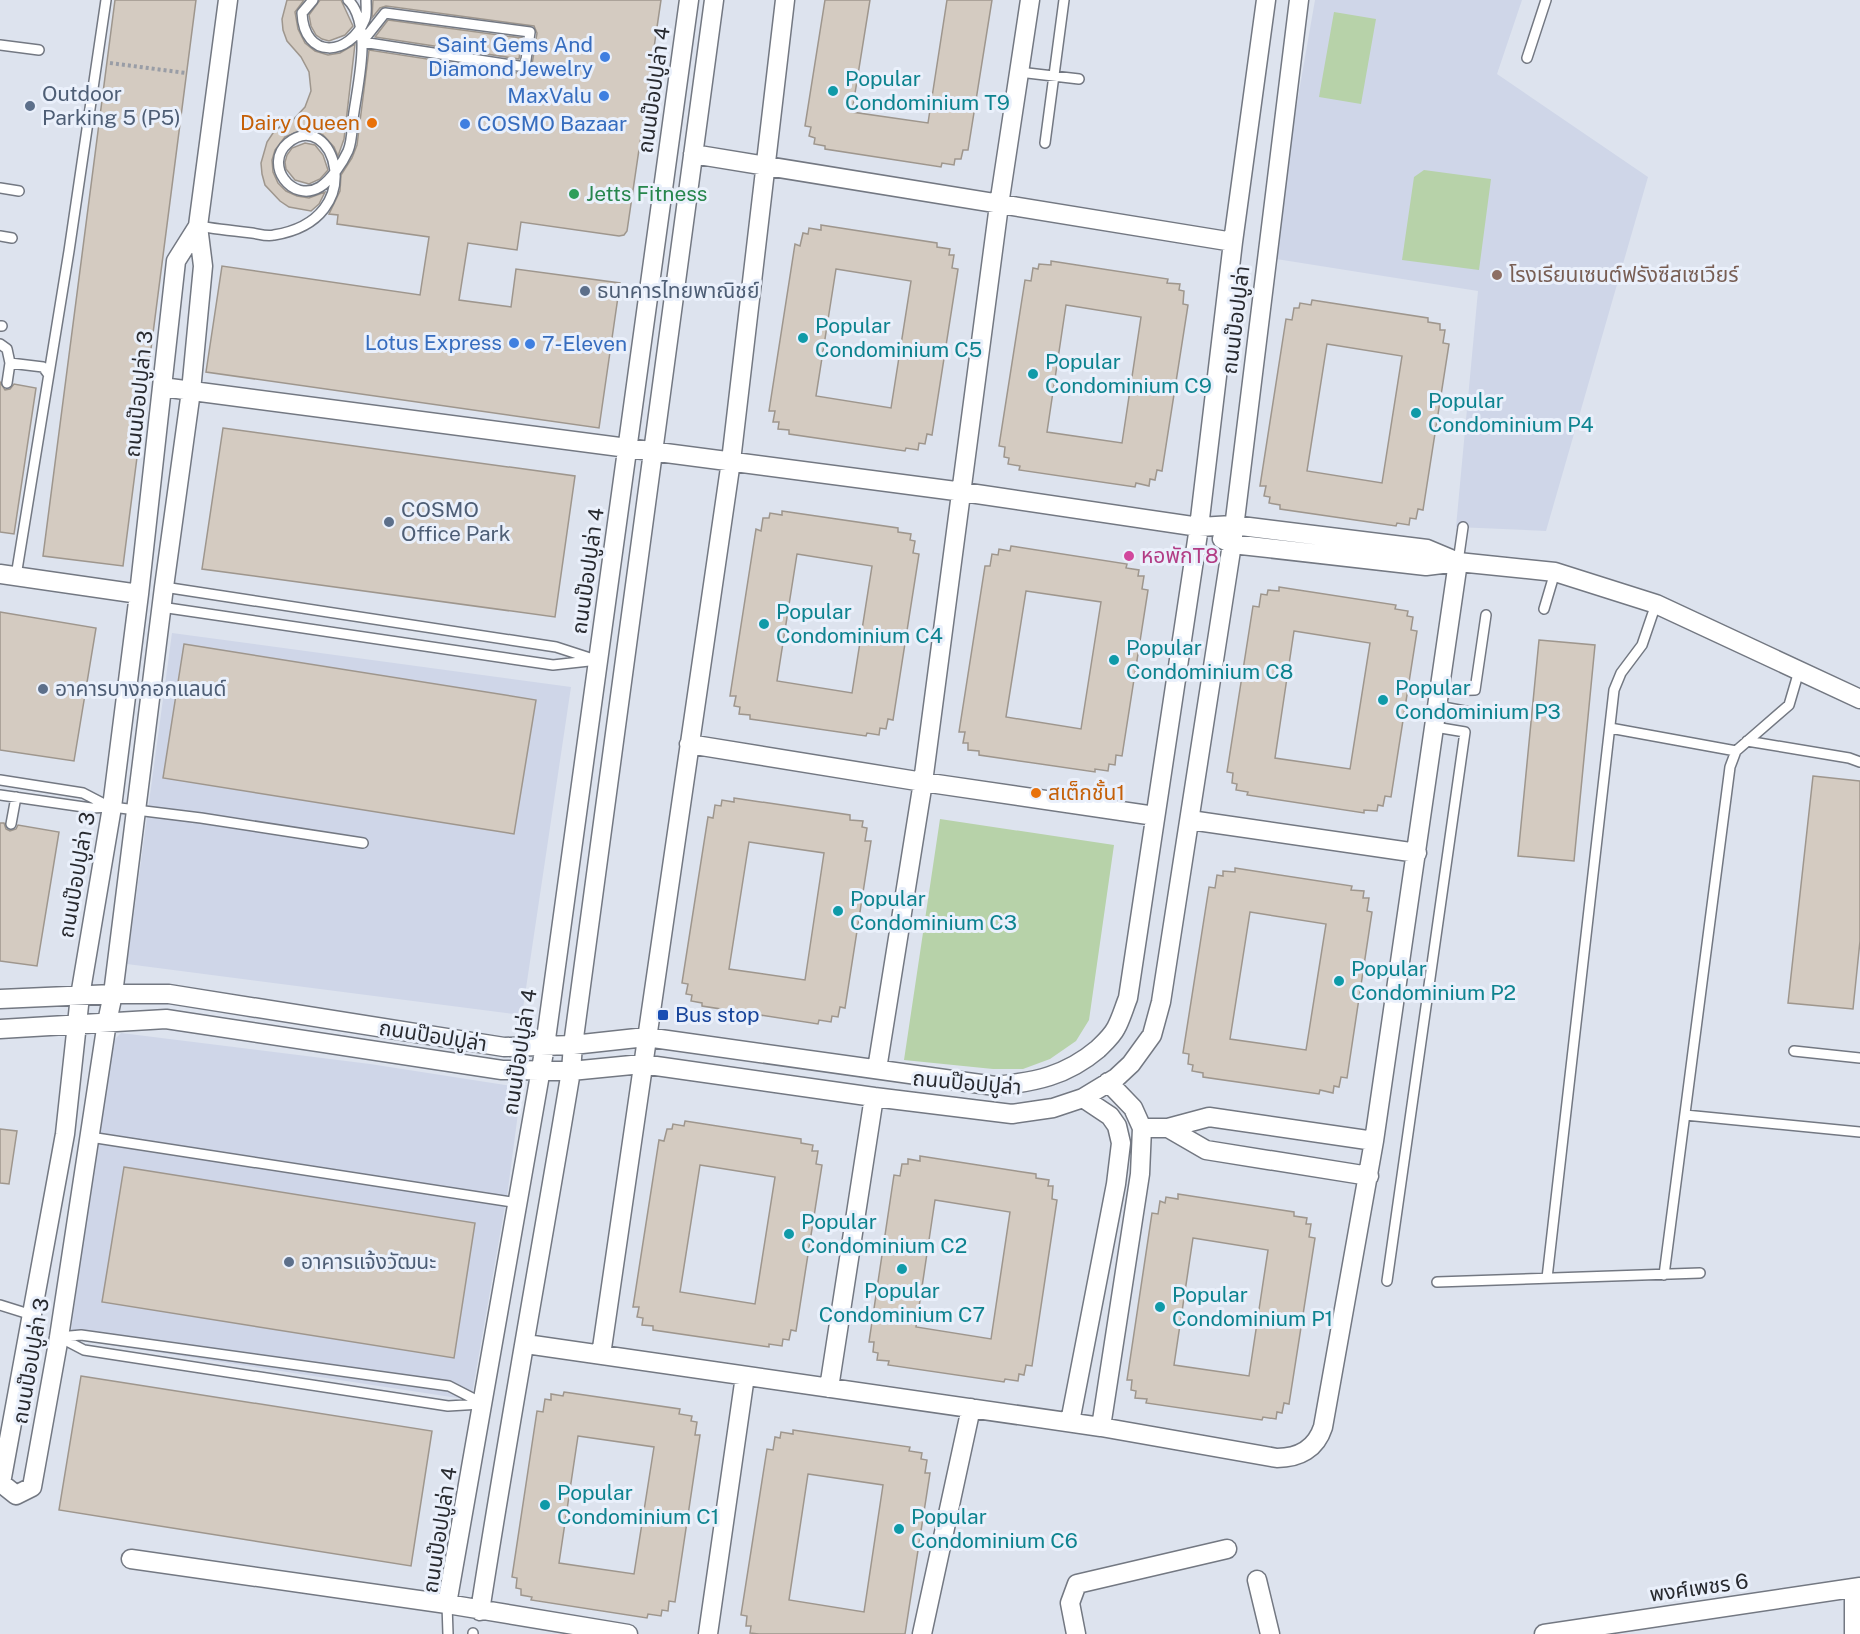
<svg xmlns="http://www.w3.org/2000/svg" width="1860" height="1634" font-family="'Public Sans','Noto Sans Thai',sans-serif">
<style>
.built{fill:#cfd6e8}
.green{fill:#b7d2a9}
.building{fill:#d4cbc1;stroke:#9e968d;stroke-width:1.5;fill-rule:evenodd}
.lines{fill:none;stroke-linecap:round;stroke-linejoin:round}
.service-casing{stroke:#737882;stroke-width:12}
.minor-casing{stroke:#737882;stroke-width:21}
.path{stroke:#999da6;stroke-width:4;stroke-dasharray:3 3;stroke-linecap:butt}
.service{stroke:#fff;stroke-width:9}
.minor{stroke:#fff;stroke-width:18}
.shop-dot{fill:#3f7fe0;stroke:#eaf0fb;stroke-width:2}
.culture-dot{fill:#0f9aa8;stroke:#eaf0fb;stroke-width:2}
.service-dot{fill:#5c6f8a;stroke:#eaf0fb;stroke-width:2}
.food-dot{fill:#e8710a;stroke:#eaf0fb;stroke-width:2}
.leisure-dot{fill:#2e9e5b;stroke:#eaf0fb;stroke-width:2}
.education-dot{fill:#8d6e63;stroke:#eaf0fb;stroke-width:2}
.hotel-dot{fill:#d1479c;stroke:#eaf0fb;stroke-width:2}
.transit-dot{fill:#1a4fb4;stroke:#eaf0fb;stroke-width:2}
.labels{text-anchor:middle;stroke-width:6;stroke-linejoin:round;paint-order:stroke}
.shop-label{font-size:21px;fill:#366cbe;stroke:#eaf0fb;text-anchor:end}
.culture-label{font-size:21px;fill:#0d838f;stroke:#eaf0fb;text-anchor:start}
.street-label{font-size:21px;fill:#282a2f;stroke:#eaf0fb}
.service-label{font-size:21px;fill:#4e5e75;stroke:#eaf0fb;text-anchor:start}
.food-label{font-size:21px;fill:#c56008;stroke:#eaf0fb;text-anchor:end}
.leisure-label{font-size:21px;fill:#27864d;stroke:#eaf0fb;text-anchor:start}
.education-label{font-size:21px;fill:#785e54;stroke:#eaf0fb;text-anchor:start}
.hotel-label{font-size:21px;fill:#b23c85;stroke:#eaf0fb;text-anchor:start}
.transit-label{font-size:21px;fill:#164399;stroke:#eaf0fb;text-anchor:start}
</style>
<rect width="100%" height="100%" fill="#dde3ee"/>
<path class="built" d="M1315,0H1522L1497,74L1648,177L1546,531L1456,527L1478,291L1270,258Z
M172,633L571,687L522,1015L127,964Z
M121,1033L370,1064L511,1086L520,1098L508,1189L471,1400L70,1339L98,1127L111,1043Z"/>
<path class="green" d="M1334,12L1376,19L1361,104L1319,97Z
M1424,170L1491,179L1479,270L1402,260L1414,177Z
M940,819L1114,845L1089,1020L1076,1041L1050,1059L1023,1069H993L904,1060Z"/>
<path class="building" d="M115,0H196L123,566L43,556Z
M287,0H304L295,12L298,29L305,43L315,51L328,55L340,53L355,44L344,139L338,156L334,147L323,135L306,129L285,137L275,150L272,160L273,172L278,183L286,191L297,196L309,198L325,192L319,204L311,211L289,207L280,201L265,185L262,174L261,163L267,142L273,133L281,126L292,121L305,107L311,91L309,72L301,57L287,41L283,30L282,19Z
M320,0H341L353,26L345,35L329,41L322,39L316,35L311,26L309,15Z
M373,0H661L627,231L624,235L619,236L521,222L517,250L468,243L459,300L511,307L516,269L620,283L599,428L206,372L222,266L420,295L429,237L337,224L338,215L329,214L340,191L341,175L352,158L357,145L369,50L524,74L531,71L537,33L534,26L386,6L380,8L372,18Z
M825,0H870L852,112L928,123L947,0H992L968,150H963L961,159H955L954,165L942,163L941,167L825,149V146L814,144L815,138L809,136L811,127L805,126Z
M388,20L522,38L519,59L375,37Z
M305,143L315,145L323,155L328,170L320,179L309,184L295,180L286,169L285,162L287,155L292,148Z
M821,225L937,243V247L950,249L949,255H954L952,268L958,269L932,435L927,434L925,444L919,443L918,450L906,448L905,451L789,434V430L778,429L779,422H773L775,411H769L795,244L800,246L803,233L808,234L809,228L821,230ZM836,269L911,281L891,408L816,396Z
M1051,261L1168,279L1167,283L1180,284L1179,290L1184,291L1183,304L1188,305L1162,471L1157,470L1155,480L1150,479L1149,486L1136,483L1135,487L1019,470L1020,466L1008,464L1009,458L1004,457L1005,447L999,446L1025,280L1031,281L1033,268L1038,269L1039,264L1051,265ZM1066,305L1141,317L1122,443L1047,432Z
M1312,300L1428,318V322L1440,324V330H1445L1443,343L1449,344L1423,510L1418,509L1416,519L1410,518L1409,525L1397,523L1396,526L1280,509V505L1269,503L1270,497L1264,496L1266,486H1260L1286,319L1292,320L1294,308H1299L1300,303L1311,305ZM1327,344L1402,356L1382,483L1307,471Z
M0,382L5,390L10,389L14,384L36,388L14,534L0,532Z
M223,428L575,476L555,617L202,569Z
M782,511L898,528V532L911,534L910,540L915,541L913,553L919,554L893,720L888,719L886,729L880,728L879,735L867,733L866,736L750,719V715L739,714L740,707L734,706L736,696H730L756,529L761,531L763,518H769L770,513L782,515ZM797,554L872,566L852,693L777,681Z
M1011,546L1127,564L1126,568L1139,570L1138,576H1144L1142,589L1148,590L1122,756L1116,755L1115,765L1109,764L1108,771L1095,769V772L979,755V751L968,750V743H963L965,732H959L985,566H990L992,554L998,555L999,549L1010,551ZM1026,591L1101,602L1081,729L1006,717Z
M1279,587L1396,605L1395,609L1408,611L1407,616L1413,617L1411,630L1417,631L1391,797L1385,796L1383,806L1378,805L1377,811L1364,810V813L1247,795L1248,792L1236,790L1237,784L1232,783L1233,773L1227,772L1253,606L1259,607L1261,594L1267,595L1268,590L1279,591ZM1294,631L1370,643L1350,769L1275,758Z
M0,612L96,628L74,761L0,750Z
M1539,640L1595,645L1574,861L1518,856Z
M184,644L536,700L514,834L163,778Z
M1813,776L1860,781V941L1853,1009L1788,1003Z
M734,798L850,815V820L863,821L862,827L867,828L865,841H871L845,1008L840,1007L838,1017L832,1016L831,1022L819,1020L818,1024L702,1006V1003L691,1001L692,995L686,994L688,984L682,983L708,817L713,818L715,805L721,806L722,800L734,802ZM749,842L824,853L805,980L729,969Z
M0,823H4L6,829L10,831L16,829L18,825L59,832L37,966L0,961Z
M1235,868L1352,886L1351,890L1364,891L1363,898H1369L1367,911L1372,912L1347,1078L1341,1077L1339,1087L1334,1086L1333,1093L1320,1090L1319,1094L1203,1077V1073L1192,1071L1193,1065L1188,1064L1189,1054L1183,1053L1209,887L1215,888L1217,875L1223,876V871L1235,872ZM1250,912L1326,924L1306,1050L1230,1039Z
M685,1121L801,1139V1143L813,1145L812,1151H818L816,1164L822,1165L796,1331L791,1330L789,1340L783,1339L782,1346L769,1344V1347L653,1330V1326L642,1325L643,1318L637,1317L639,1307H633L659,1140L664,1141L667,1129H672L673,1124L684,1126ZM700,1165L775,1177L755,1304L680,1292Z
M0,1129L17,1131L9,1184L0,1183Z
M920,1156L1036,1174V1178L1049,1180L1048,1186H1053L1052,1199L1057,1200L1032,1366L1026,1365L1024,1375L1019,1374L1018,1381L1005,1379L1004,1382L888,1365L889,1361L877,1360L878,1353L873,1352L874,1342H869L894,1175L900,1176L902,1164H908V1159L920,1161ZM935,1200L1010,1212L991,1339L916,1327Z
M124,1167L475,1223L454,1358L102,1302Z
M1178,1194L1294,1212V1216L1307,1218L1306,1224H1311L1309,1237L1315,1238L1289,1404L1284,1403L1282,1413L1277,1412L1276,1419L1263,1417L1262,1420L1146,1403L1147,1399L1135,1398L1136,1391L1131,1390L1132,1380H1127L1152,1213L1158,1214L1160,1201L1165,1203L1166,1197L1178,1199ZM1193,1238L1268,1250L1249,1376L1174,1365Z
M81,1376L432,1431L411,1566L59,1510Z
M564,1392L680,1409L679,1414L692,1416L691,1421L697,1422L695,1435H700L675,1602L669,1601L668,1611L662,1610L661,1616L648,1614L647,1618L531,1600L532,1597L521,1595V1589L516,1588L517,1578L512,1577L537,1411L543,1412L545,1399L551,1400V1394L563,1396ZM578,1436L654,1447L634,1574L559,1563Z
M793,1430L910,1447L909,1451L922,1453L921,1459L927,1460L925,1473H930L905,1634H759L750,1633L751,1626H746L747,1616L741,1615L767,1449L773,1450L775,1437L780,1438L781,1432L793,1434ZM808,1474L883,1485L864,1612L789,1600Z"/>
<g class="lines">
<g class="service-casing">
<path id="service" d="M313,0L302,13C304,60 350,57 365,19C367,14 366,6 366,0
M385,13L530,32L525,67L362,42Z
M0,45L39,50
M1527,58L1546,0
M1019,72L1079,79
M1045,143L1064,0
M0,188L19,191
M198,226C216,229 234,231 252,233C259,234 267,237 274,235C373,219 332,105 288,143C263,164 292,204 320,187C331,180 343,162 348,151C352,142 352,129 353,119C356,96 363,65 362,42C362,29 358,9 348,0
M0,236L12,238
M0,326H2
M0,344L7,349L10,363L7,383
M10,363L43,367L48,374
M1458,562L1463,527
M16,576L69,251L106,0
M164,587L556,647L593,659
M161,607L553,665L598,660
M1544,609L1555,572
M1440,691L1475,690L1486,615
M1438,706L1475,713
M1610,728L1736,751
M1747,741L1849,758L1860,762
M0,780L83,793L110,807
M0,795L91,808L112,807L201,818L363,843
M11,824L16,797
M1794,1051L1860,1058
M1685,1115L1860,1132
M90,1137L518,1203
M1664,1275L1730,767L1736,751L1789,705L1799,671
M1547,1278L1614,690L1621,673L1642,645L1656,604
M1387,1281L1465,732L1435,727
M1437,1282L1700,1273
M0,1305L32,1315
M59,1337L81,1335L449,1386L484,1404
M61,1338L84,1350L448,1406L481,1404
M447,1604L448,1634
M473,1634V1633"/>
</g>
<g class="minor-casing">
<path id="minor" d="M693,154L1233,242
M198,226L176,261L139,594L112,807L80,996L65,1134L1,1483L16,1495L32,1487L59,1337L107,1022L113,994L164,587L191,391L203,266L198,226L228,0
M162,387L963,492L1199,527L1233,525L1427,549L1458,562
M1222,539L1232,544L1426,566L1458,562L1555,572L1656,604L1860,699
M0,574L139,594
M689,744L923,782L1155,816
M1190,820L1417,853
M0,999L113,994H169L504,1047L573,1045L646,1037L995,1086C1035,1082 1066,1076 1098,1049C1104,1043 1112,1036 1116,1028C1121,1019 1124,1008 1128,998L1199,527L1233,242L1266,0
M0,1029L166,1019L502,1070L571,1071L642,1064L874,1097L1012,1114L1053,1108L1083,1098L1116,1078L1131,1064L1152,1035L1161,1002L1232,544L1299,0
M877,1069L923,782L999,205L1030,0
M1142,1128H1168L1209,1117L1374,1141
M1168,1128L1206,1150L1369,1176
M526,1344L1101,1427L1277,1458C1299,1458 1316,1449 1323,1427L1374,1141L1458,562
M601,1355L731,461L785,0
M829,1388L874,1097
M1070,1422L1116,1184L1121,1143L1117,1126L1110,1116L1083,1098
M1101,1427L1140,1174L1142,1128L1133,1108L1108,1082
M131,1559L447,1604L628,1634
M1257,1580L1270,1634
M447,1604L545,1046L689,0
M480,1611C508,1430 541,1251 571,1071L573,1045L714,0
M708,1634L745,1376
M922,1634L971,1408
M1076,1634L1070,1603L1077,1584L1227,1549
M1544,1634L1860,1587
M1854,1634V1588"/>
</g>
<path class="path" d="M110,63L186,73"/>
<use href="#service" class="service"/>
<use href="#minor" class="minor"/>
</g>
<g class="shop-dot">
<circle cx="605" cy="57" r="6"/>
<circle cx="604" cy="96" r="6"/>
<circle cx="465" cy="124" r="6"/>
<circle cx="514" cy="343" r="6"/>
<circle cx="530" cy="344" r="6"/>
</g>
<g class="culture-dot">
<circle cx="833" cy="91" r="6"/>
<circle cx="803" cy="338" r="6"/>
<circle cx="1033" cy="374" r="6"/>
<circle cx="1416" cy="413" r="6"/>
<circle cx="764" cy="624" r="6"/>
<circle cx="1114" cy="660" r="6"/>
<circle cx="1383" cy="700" r="6"/>
<circle cx="838" cy="911" r="6"/>
<circle cx="1339" cy="981" r="6"/>
<circle cx="789" cy="1234" r="6"/>
<circle cx="902" cy="1269" r="6"/>
<circle cx="1160" cy="1307" r="6"/>
<circle cx="545" cy="1505" r="6"/>
<circle cx="899" cy="1529" r="6"/>
</g>
<g class="service-dot">
<circle cx="30" cy="106" r="6"/>
<circle cx="585" cy="291" r="6"/>
<circle cx="389" cy="522" r="6"/>
<circle cx="43" cy="689" r="6"/>
<circle cx="289" cy="1262" r="6"/>
</g>
<g class="food-dot">
<circle cx="372" cy="123" r="6"/>
<circle cx="1036" cy="793" r="6"/>
</g>
<circle class="leisure-dot" cx="574" cy="194" r="6"/>
<circle class="education-dot" cx="1497" cy="275" r="6"/>
<circle class="hotel-dot" cx="1129" cy="556" r="6"/>
<rect class="transit-dot" x="657" y="1009" width="12" height="12" rx="3"/>
<g class="labels">
<g class="shop-label">
<text x="593" y="52">Saint Gems And<tspan x="593" dy="24">Diamond Jewelry</tspan></text>
<text x="592" y="103">MaxValu</text>
<text x="477" y="131" text-anchor="start">COSMO Bazaar</text>
<text x="502" y="350">Lotus Express</text>
<text x="542" y="351" text-anchor="start">7-Eleven</text>
</g>
<g class="culture-label">
<text x="845" y="86">Popular<tspan x="845" dy="24">Condominium T9</tspan></text>
<text x="815" y="333">Popular<tspan x="815" dy="24">Condominium C5</tspan></text>
<text x="1045" y="369">Popular<tspan x="1045" dy="24">Condominium C9</tspan></text>
<text x="1428" y="408">Popular<tspan x="1428" dy="24">Condominium P4</tspan></text>
<text x="776" y="619">Popular<tspan x="776" dy="24">Condominium C4</tspan></text>
<text x="1126" y="655">Popular<tspan x="1126" dy="24">Condominium C8</tspan></text>
<text x="1395" y="695">Popular<tspan x="1395" dy="24">Condominium P3</tspan></text>
<text x="850" y="906">Popular<tspan x="850" dy="24">Condominium C3</tspan></text>
<text x="1351" y="976">Popular<tspan x="1351" dy="24">Condominium P2</tspan></text>
<text x="801" y="1229">Popular<tspan x="801" dy="24">Condominium C2</tspan></text>
<text x="902" y="1298" text-anchor="middle">Popular<tspan x="902" dy="24">Condominium C7</tspan></text>
<text x="1172" y="1302">Popular<tspan x="1172" dy="24">Condominium P1</tspan></text>
<text x="557" y="1500">Popular<tspan x="557" dy="24">Condominium C1</tspan></text>
<text x="911" y="1524">Popular<tspan x="911" dy="24">Condominium C6</tspan></text>
</g>
<g class="street-label">
<text transform="translate(654 90) rotate(-82)" y="7">ถนนป๊อปปูล่า 4</text>
<text transform="translate(1236 320) rotate(-83)" y="7">ถนนป๊อปปูล่า</text>
<text transform="translate(139 394) rotate(-84)" y="7">ถนนป๊อปปูล่า 3</text>
<text transform="translate(588 571) rotate(-82)" y="7">ถนนป๊อปปูล่า 4</text>
<text transform="translate(77 875) rotate(-80)" y="7">ถนนป๊อปปูล่า 3</text>
<text transform="translate(433 1036) rotate(9)" y="7">ถนนป๊อปปูล่า</text>
<text transform="translate(520 1052) rotate(-81)" y="7">ถนนป๊อปปูล่า 4</text>
<text transform="translate(967 1083) rotate(5)" y="7">ถนนป๊อปปูล่า</text>
<text transform="translate(31 1361) rotate(-80)" y="7">ถนนป๊อปปูล่า 3</text>
<text transform="translate(440 1530) rotate(-81)" y="7">ถนนป๊อปปูล่า 4</text>
<text transform="translate(1699 1588) rotate(-8)" y="7">พงศ์เพชร 6</text>
</g>
<g class="service-label">
<text x="42" y="101">Outdoor<tspan x="42" dy="24">Parking 5 (P5)</tspan></text>
<text x="597" y="298">ธนาคารไทยพาณิชย์</text>
<text x="401" y="517">COSMO<tspan x="401" dy="24">Office Park</tspan></text>
<text x="55" y="696">อาคารบางกอกแลนด์</text>
<text x="301" y="1269">อาคารแจ้งวัฒนะ</text>
</g>
<g class="food-label">
<text x="360" y="130">Dairy Queen</text>
<text x="1048" y="800" text-anchor="start">สเต็กชั้น1</text>
</g>
<g class="leisure-label">
<text x="586" y="201">Jetts Fitness</text>
</g>
<g class="education-label">
<text x="1509" y="282">โรงเรียนเซนต์ฟรังซีสเซเวียร์</text>
</g>
<g class="hotel-label">
<text x="1141" y="563">หอพักT8</text>
</g>
<g class="transit-label">
<text x="675" y="1022">Bus stop</text>
</g>
</g>
</svg>
